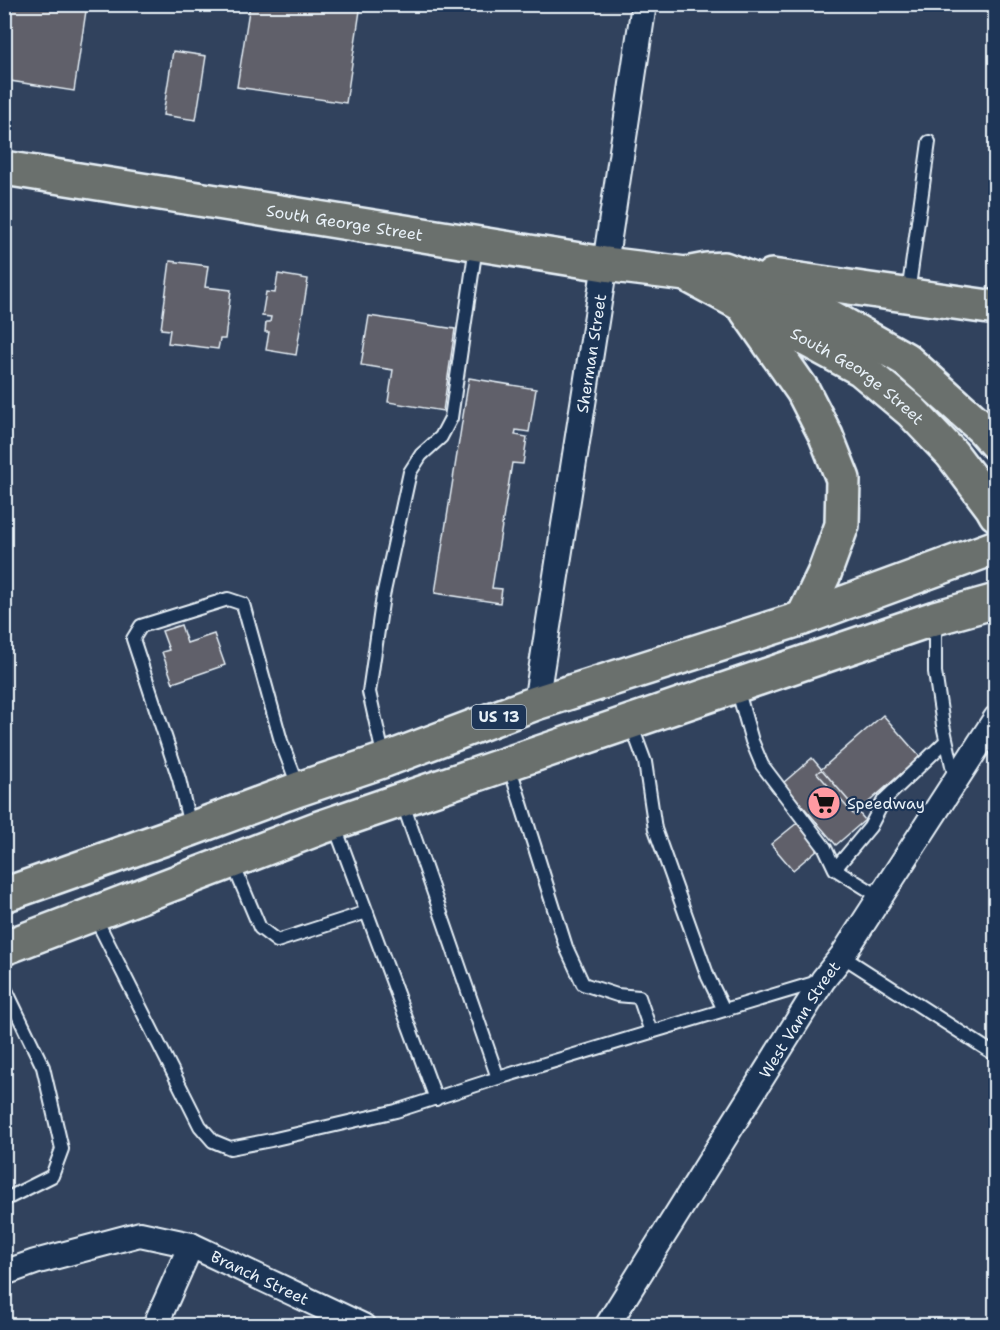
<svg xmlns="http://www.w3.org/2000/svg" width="1000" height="1330" font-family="'Shantell Sans',sans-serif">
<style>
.building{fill:#60606a;stroke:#e8f1f8;stroke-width:1.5}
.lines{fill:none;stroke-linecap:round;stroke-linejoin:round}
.lane-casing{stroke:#e8f1f8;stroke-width:16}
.street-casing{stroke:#e8f1f8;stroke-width:28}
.primary-casing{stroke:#e8f1f8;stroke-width:38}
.highway-casing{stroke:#e8f1f8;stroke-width:38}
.lane{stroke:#1d3557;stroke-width:12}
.street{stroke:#1d3557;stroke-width:24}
.primary{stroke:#6b706d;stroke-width:33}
.highway{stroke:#6b706d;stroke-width:33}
.labels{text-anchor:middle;stroke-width:4.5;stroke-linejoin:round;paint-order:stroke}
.shield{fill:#1d3557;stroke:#abb9c8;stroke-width:1.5}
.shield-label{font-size:15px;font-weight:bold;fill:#e8f1f8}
.street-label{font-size:16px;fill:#e8f1f8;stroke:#1d3557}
.poi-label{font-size:16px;fill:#e8f1f8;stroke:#1d3557;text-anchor:start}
</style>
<rect width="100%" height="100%" fill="#31425d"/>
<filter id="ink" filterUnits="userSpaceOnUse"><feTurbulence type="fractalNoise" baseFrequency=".0167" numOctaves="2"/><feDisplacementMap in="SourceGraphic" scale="12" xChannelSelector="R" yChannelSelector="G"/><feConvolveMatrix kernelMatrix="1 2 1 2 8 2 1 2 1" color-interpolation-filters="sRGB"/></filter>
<g filter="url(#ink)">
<path class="building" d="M4,4H87L74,91L4,80Z
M250,4H361L346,103L237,87Z
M173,51L206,56L196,120L163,115Z
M170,261L208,266L205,287L231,290L225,339H220L218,349L168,343L170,330L161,329Z
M278,274L308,279L296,355L266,350L269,332H265L266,322H270L271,317L262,316L266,292L275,293Z
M369,316L455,329L443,411L388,402L393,370L361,365Z
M469,378L536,389L529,432L516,430L515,435L527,437L523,464L512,463L492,588L502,589L500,603L435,593Z
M181,625L187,643L214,634L225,665L173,683L162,652L169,650L162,631Z
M883,715L920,757L854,815L817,773Z
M812,758L865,820L836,845L783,783Z
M797,823L818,849L793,870L771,844Z"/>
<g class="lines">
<g class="lane-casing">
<path id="lane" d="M984,4L996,6
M908,294L929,142
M935,619V672L943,725L955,779
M737,688L752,741L762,765L825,848L835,869
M631,724L645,762L655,829L708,977L724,1010
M384,759L369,692L383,596L410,472L421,455L441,437L451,418L476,246
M509,765L566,947L583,984L617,995L639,997L651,1032
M402,801L498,1078
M334,824L436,1099
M190,826L179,779L133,639L141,626L228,599L243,604L281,741L299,788
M233,864L260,928L277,941L367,912
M880,897L835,869L870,827L884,800L946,741
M94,915L200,1126L213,1141L230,1148L271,1140L396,1111L498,1078L821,981
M842,956L996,1055
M4,986L43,1067L62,1149L52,1176L4,1200"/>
</g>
<g class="street-casing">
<g id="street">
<path id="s1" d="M536,703L605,264L644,4"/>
<path id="s2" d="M4,1273L35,1262L140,1234L191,1245L363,1326"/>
<path d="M155,1326L191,1245"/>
<path id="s3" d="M607,1326L823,980L842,956L996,718"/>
</g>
</g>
<g class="primary-casing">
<g id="primary">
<path id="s4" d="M4,168L605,264L686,274L707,270L724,269L788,293L905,359L982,428L996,444"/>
<path id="s5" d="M686,274L861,369L911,411L952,454L992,507L996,514"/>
<path d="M772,276L996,308"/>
<path d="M747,311L803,391L826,436L843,479L842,525L824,574L803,618"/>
</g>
</g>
<g class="highway-casing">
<path id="highway" d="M4,895L191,829L299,789L385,760L536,703L803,618L996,547
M4,948L319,828L935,618L996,601"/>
</g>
<use href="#lane" class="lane"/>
<use href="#street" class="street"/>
<use href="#primary" class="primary"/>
<use href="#highway" class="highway"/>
</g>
</g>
<defs>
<g id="supermarket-disc" transform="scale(1.725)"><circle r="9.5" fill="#ff9aa2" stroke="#1d3557"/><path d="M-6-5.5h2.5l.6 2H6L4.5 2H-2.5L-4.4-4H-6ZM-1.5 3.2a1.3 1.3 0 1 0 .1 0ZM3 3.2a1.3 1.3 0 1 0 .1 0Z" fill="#111"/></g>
</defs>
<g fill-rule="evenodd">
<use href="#supermarket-disc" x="824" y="803"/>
</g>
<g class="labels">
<rect class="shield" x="472" y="705" width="54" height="24" rx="4.5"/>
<g class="shield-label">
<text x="499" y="722">US 13</text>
</g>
<g class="street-label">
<text dy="6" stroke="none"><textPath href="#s4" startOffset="345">South George Street</textPath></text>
<text dy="6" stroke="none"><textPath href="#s1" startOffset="354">Sherman Street</textPath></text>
<text dy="6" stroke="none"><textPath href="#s5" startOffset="200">South George Street</textPath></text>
<text dy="6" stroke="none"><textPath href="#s3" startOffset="362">West Vann Street</textPath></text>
<text dy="6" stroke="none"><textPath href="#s2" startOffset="270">Branch Street</textPath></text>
</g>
<g class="poi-label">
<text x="847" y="809">Speedway</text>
</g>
</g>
<rect width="1000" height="1330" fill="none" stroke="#1d3557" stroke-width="24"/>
<rect x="12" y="12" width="976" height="1306" fill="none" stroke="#e8f1f8" stroke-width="2" filter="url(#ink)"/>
</svg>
